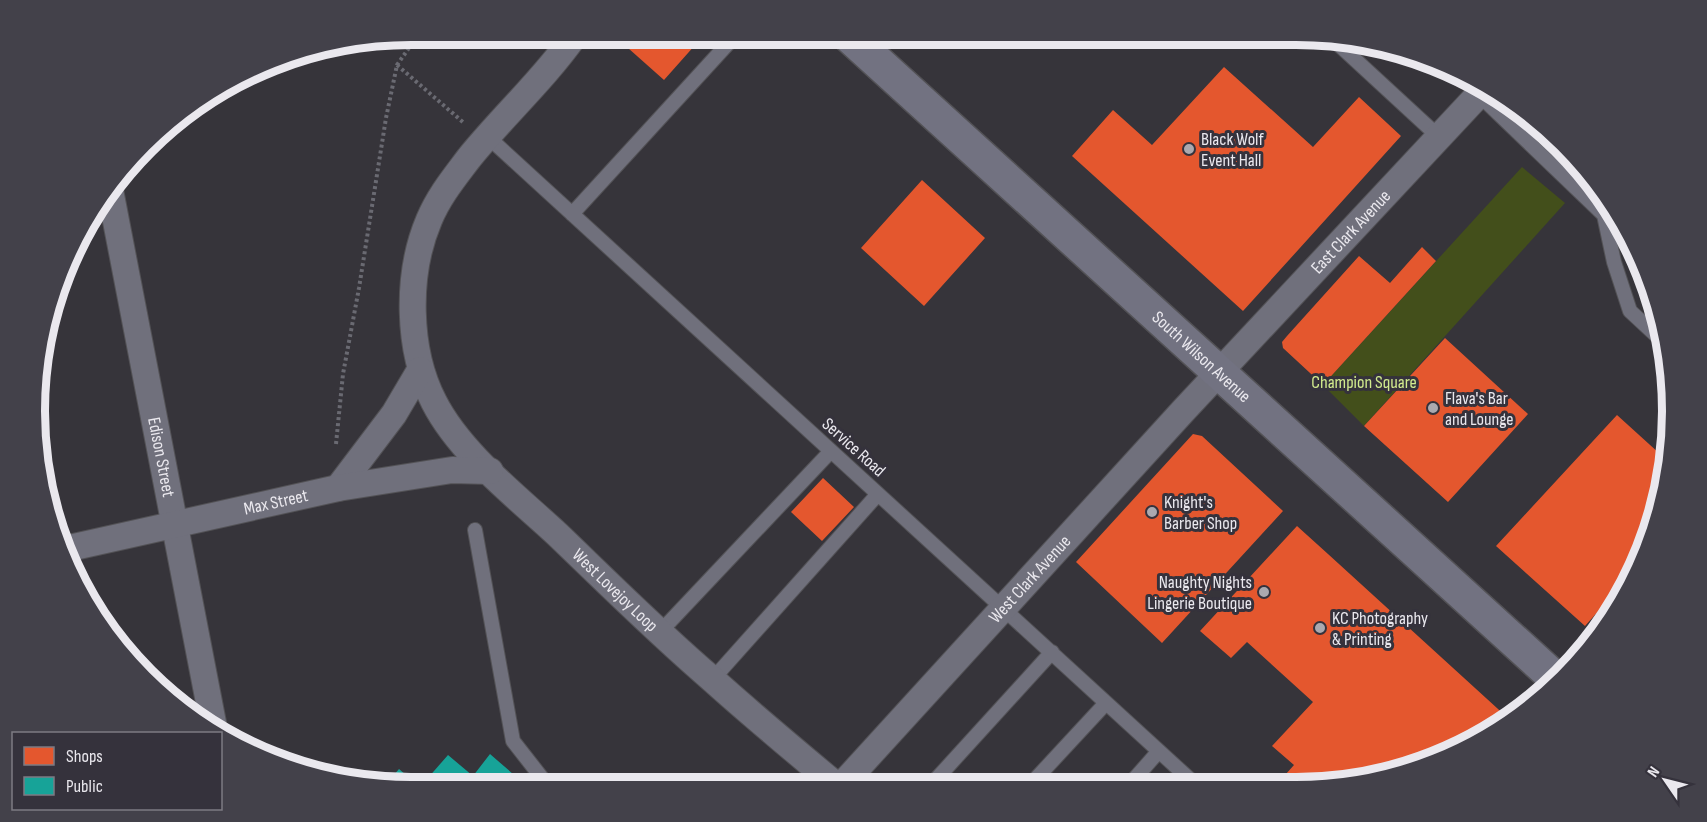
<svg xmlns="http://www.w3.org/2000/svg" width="1707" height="822" font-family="'Sofia Sans Condensed',sans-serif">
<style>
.green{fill:#434f1b}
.shops{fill:#e4572e}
.public{fill:#17a398}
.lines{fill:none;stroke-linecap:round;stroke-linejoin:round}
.service-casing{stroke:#535256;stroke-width:16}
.minor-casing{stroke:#535256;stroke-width:28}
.secondary-casing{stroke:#535256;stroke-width:36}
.path{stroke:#6a6a72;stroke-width:4;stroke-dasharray:3 3;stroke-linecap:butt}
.service{stroke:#70707c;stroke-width:14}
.minor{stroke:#70707c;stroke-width:26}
.secondary{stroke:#727281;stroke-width:33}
.poi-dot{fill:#aba9af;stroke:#35323c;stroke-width:2}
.labels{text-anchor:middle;stroke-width:6;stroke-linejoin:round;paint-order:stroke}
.poi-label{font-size:18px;fill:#eae8ee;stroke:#35323c;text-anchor:start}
.street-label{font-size:18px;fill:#eae8ee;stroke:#35323c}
.park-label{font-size:18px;fill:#d2eb8e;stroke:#35323c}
.rim{fill:none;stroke:#eae8ee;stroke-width:8}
</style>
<rect width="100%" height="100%" fill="#36343a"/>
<path class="green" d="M1522,167L1565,203L1364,426L1323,385Z"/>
<path class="shops" d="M624,35H704L664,80L619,40Z
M1224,67L1313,147L1359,97L1401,136L1243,311L1072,156L1113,110L1152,145Z
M922,180L985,238L924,306L861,248Z
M1422,247L1436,261L1323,385L1283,348L1282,342L1287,336L1359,256L1390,283Z
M1445,338L1528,414L1448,502L1364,426Z
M1617,415L1660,454L1665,449L1644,555L1635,570L1585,626L1496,546Z
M1193,434L1202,436L1283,511L1162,643L1076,562Z
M823,478L854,507L822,541L791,512Z
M1297,526L1328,554L1509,719L1440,759L1345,784H1277L1294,765L1272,746L1313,702L1247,642L1231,658L1200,631Z"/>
<path class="public" d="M490,754L528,787H411L387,783L399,769L420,787L448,755L473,776Z"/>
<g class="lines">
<g class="service-casing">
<path id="service" d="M1336,42L1439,137
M1478,94L1604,215L1614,262L1630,311L1658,337
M487,136L1196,785
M572,214L734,37
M475,530L513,741L549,787
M660,632L831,451
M712,680L878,494
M1030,785L1106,703
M1129,785L1159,751
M930,786L1052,652"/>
</g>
<g class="minor-casing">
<g id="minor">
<path id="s1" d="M575,35C544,79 503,116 469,158C454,178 439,196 429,220C406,274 407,350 434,402C460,453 516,496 558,535C609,584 659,634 713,680C753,716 795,751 837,786"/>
<path id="s2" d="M110,190L213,723"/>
<path d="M338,488L394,414L420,370"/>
<path id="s3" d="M65,549L338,488L452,470L490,471"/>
<path id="s4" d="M841,786L1183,411L1482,91"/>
</g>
</g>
<g class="secondary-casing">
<g id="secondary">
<path id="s5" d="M848,35L1556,679"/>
</g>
</g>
<path class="path" d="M397,65L464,123
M336,444L343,374L359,288L386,118L397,65L411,45L425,35"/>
<use href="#service" class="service"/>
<use href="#minor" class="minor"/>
<use href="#secondary" class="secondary"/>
</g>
<g class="poi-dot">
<circle cx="1189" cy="149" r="6"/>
<circle cx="1433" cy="408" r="6"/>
<circle cx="1152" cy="512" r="6"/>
<circle cx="1264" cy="592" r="6"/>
<circle cx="1320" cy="628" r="6"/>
</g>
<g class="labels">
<g class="poi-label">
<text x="1201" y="145">Black Wolf<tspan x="1201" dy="21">Event Hall</tspan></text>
<text x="1445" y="404">Flava's Bar<tspan x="1445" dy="21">and Lounge</tspan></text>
<text x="1164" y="508">Knight's<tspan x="1164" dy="21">Barber Shop</tspan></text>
<text x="1252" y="588" text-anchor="end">Naughty Nights<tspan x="1252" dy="21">Lingerie Boutique</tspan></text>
<text x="1332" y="624">KC Photography<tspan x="1332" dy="21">&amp; Printing</tspan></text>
</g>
<g class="street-label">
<text dy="6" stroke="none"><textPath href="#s4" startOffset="753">East Clark Avenue</textPath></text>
<text dy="6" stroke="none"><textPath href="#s5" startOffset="478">South Wilson Avenue</textPath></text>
<text transform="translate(854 447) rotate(42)" y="6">Service Road</text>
<text dy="6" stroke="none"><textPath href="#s2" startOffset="272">Edison Street</textPath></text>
<text dy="6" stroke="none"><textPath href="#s3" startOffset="216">Max Street</textPath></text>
<text dy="6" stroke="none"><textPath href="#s4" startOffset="280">West Clark Avenue</textPath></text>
<text dy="6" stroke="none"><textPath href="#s1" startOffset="686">West Lovejoy Loop</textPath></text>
</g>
<g class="park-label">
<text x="1364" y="388">Champion Square</text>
</g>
</g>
<path d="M0 0H1707V822H0ZM411 45H1296A366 366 0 0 1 1662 411V411A366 366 0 0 1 1296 777H411A366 366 0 0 1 45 411V411A366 366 0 0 1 411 45Z" fill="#43414a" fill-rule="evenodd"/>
<path class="rim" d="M411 45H1296A366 366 0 0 1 1662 411V411A366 366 0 0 1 1296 777H411A366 366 0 0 1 45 411V411A366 366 0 0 1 411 45Z"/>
<rect x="12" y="732" width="210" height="78" fill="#35323c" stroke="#7d7b83" stroke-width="1.5"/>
<rect x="24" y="747" width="30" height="18" fill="#e4572e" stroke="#7d7b83" stroke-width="1.5"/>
<text x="66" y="762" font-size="18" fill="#eae8ee">Shops</text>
<rect x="24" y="777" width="30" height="18" fill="#17a398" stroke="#7d7b83" stroke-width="1.5"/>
<text x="66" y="792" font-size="18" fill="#eae8ee">Public</text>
<g transform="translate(1665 780) rotate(305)" stroke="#35323c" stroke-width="4.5" paint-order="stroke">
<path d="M0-4.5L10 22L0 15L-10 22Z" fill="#eae8ee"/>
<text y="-9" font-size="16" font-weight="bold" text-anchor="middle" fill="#eae8ee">N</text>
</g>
</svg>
